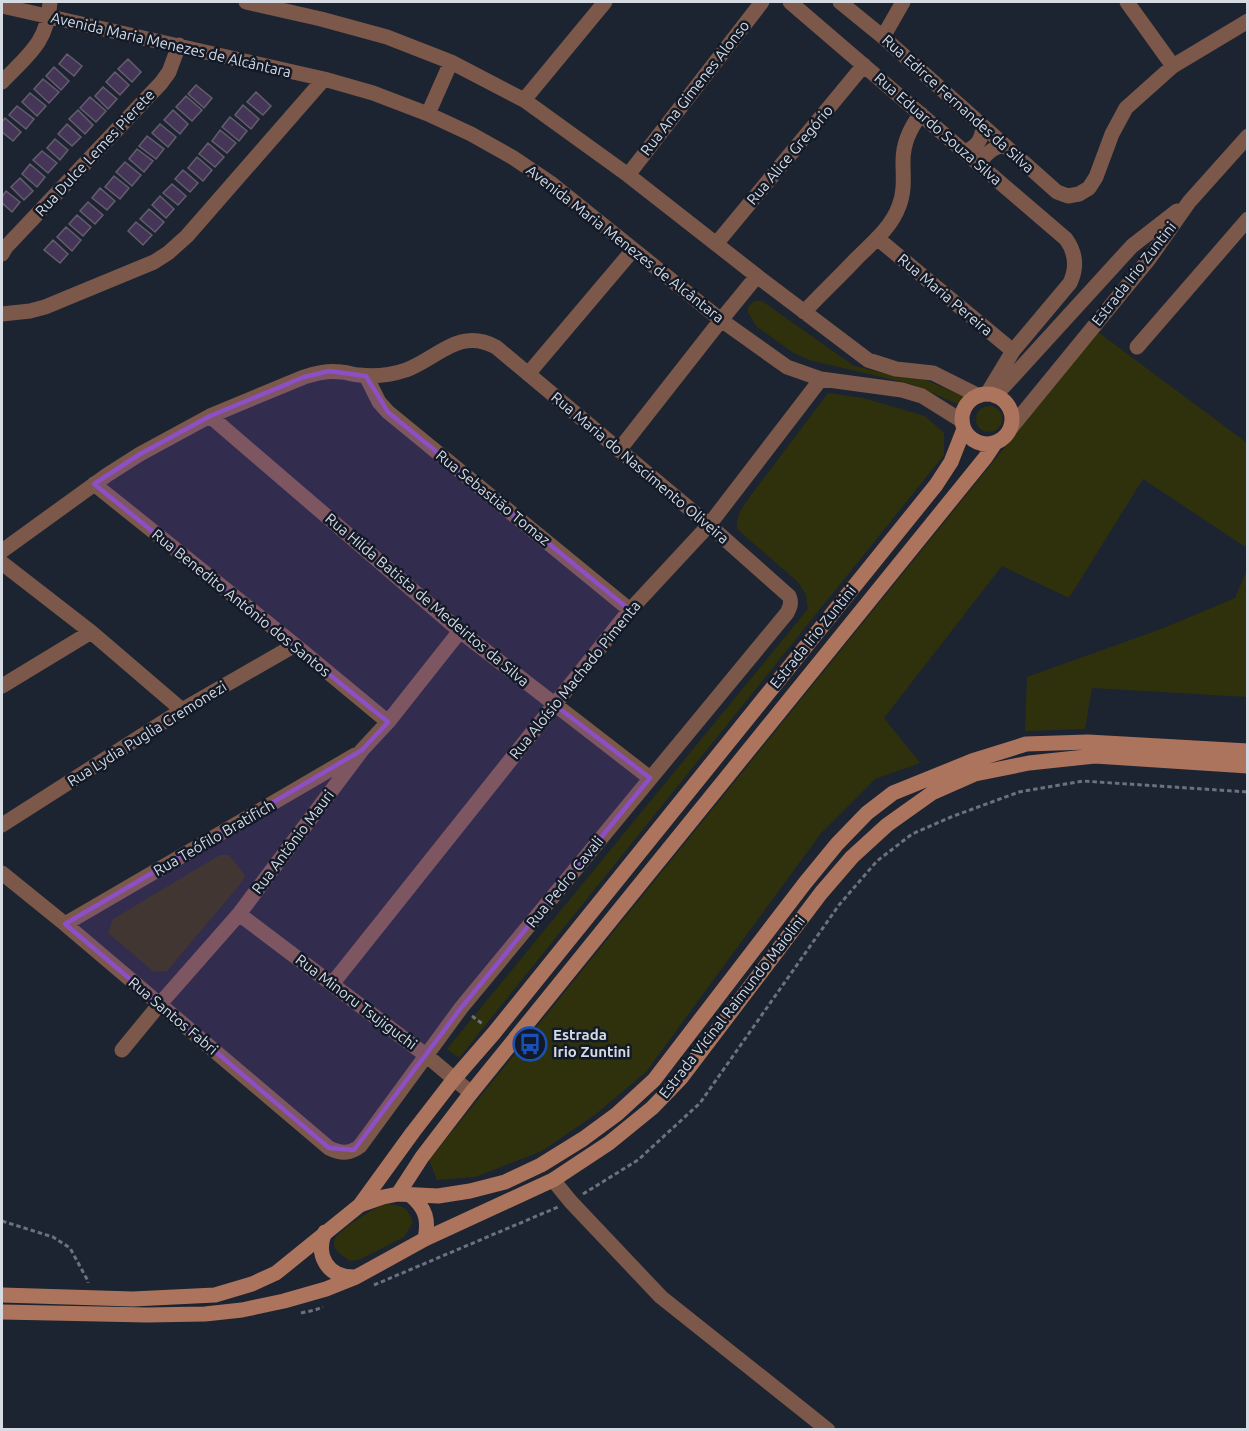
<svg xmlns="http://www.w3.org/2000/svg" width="1249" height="1431" font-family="Ubuntu,sans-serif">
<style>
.green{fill:#2f300c}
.building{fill:#453657;stroke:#645d6e;stroke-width:1.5}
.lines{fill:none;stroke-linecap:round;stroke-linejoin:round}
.path{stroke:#6b717d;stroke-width:3;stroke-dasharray:4.5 3;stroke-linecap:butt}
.street{stroke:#7b5849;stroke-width:15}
.secondary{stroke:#ad745d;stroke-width:15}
.marked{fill:#8d4fc6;fill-opacity:0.2;stroke:#8d4fc6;stroke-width:4.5;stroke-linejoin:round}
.labels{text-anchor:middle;stroke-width:5;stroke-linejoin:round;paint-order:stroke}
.street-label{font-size:15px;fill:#d5dae3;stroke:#131a27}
.poi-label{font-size:15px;font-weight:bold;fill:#d5dae3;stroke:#131a27;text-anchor:start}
</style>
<rect width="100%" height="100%" fill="#1c2431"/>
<path class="green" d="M754,301H762L854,366L892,375L926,380L965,397L960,405L911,384L809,360L792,352L756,326L748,312V307Z
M1098,332L1247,443V548L1143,479L1069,598L1002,566L884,718L920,763L875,779L822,832L646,1072L596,1114L542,1151L475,1177L437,1180L429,1160Z
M828,393L863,398L925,416L944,433V455L459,1058L447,1049L808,609L806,595L798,582L737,529C736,518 740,511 746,502Z
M976 419a13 13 0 1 1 26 0a13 13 0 1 1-26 0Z
M1247,570V697L1092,688L1085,729L1025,731L1027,677L1161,629L1235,598Z
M220,855H229L245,875L242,882L167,971L154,972L108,933L113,919Z
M384,1204C401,1205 406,1205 413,1222L404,1237L359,1260L350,1261C344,1256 334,1252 334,1243C334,1231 374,1209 384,1204Z"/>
<path class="building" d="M67,54L82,66L74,76L59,64Z
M128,59L141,72L132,82L118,69Z
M54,67L69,81L61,90L46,76Z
M115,72L129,85L120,95L106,82Z
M43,79L59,92L49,103L34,89Z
M196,85L212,98L204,108L188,94Z
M103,87L117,99L108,109L95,96Z
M256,92L271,106L263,115L247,102Z
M30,93L46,106L37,116L22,102Z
M186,96L202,110L192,121L176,107Z
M90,97L106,111L96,122L80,108Z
M243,105L259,119L251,129L235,115Z
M17,106L34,119L26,129L9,115Z
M78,110L93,125L85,134L69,119Z
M173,110L188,124L180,134L164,120Z
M230,117L247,131L239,141L222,127Z
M5,118L21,132L13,141L2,132V122Z
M67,124L81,137L72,146L58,134Z
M160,124L176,137L168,147L152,133Z
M220,130L236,143L227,153L212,141Z
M147,136L164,149L156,159L139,146Z
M55,139L68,150L60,160L47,148Z
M208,143L224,157L215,167L199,154Z
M137,149L153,161L144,172L129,159Z
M42,151L57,163L48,173L33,160Z
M197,157L212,170L203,181L188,168Z
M125,162L141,175L132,186L116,172Z
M30,164L45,177L37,187L22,174Z
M183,170L198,183L190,192L175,179Z
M114,176L129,188L120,199L105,187Z
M20,178L33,191L24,200L11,187Z
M172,184L186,196L178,205L163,193Z
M100,188L115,201L107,210L92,198Z
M6,191L20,202L12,212L2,203V197Z
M160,196L174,209L166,218L152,205Z
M88,202L103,215L95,224L80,211Z
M149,209L164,222L155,232L140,219Z
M77,215L91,227L83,236L69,224Z
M136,222L152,235L143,245L128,231Z
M66,227L81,240L72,251L57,237Z
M53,240L68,254L60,263L44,250Z"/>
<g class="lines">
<path class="path" d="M472,1016L484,1025
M583,1194L638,1160L700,1103L839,905L877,861L912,834L951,817L1019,792L1083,781L1248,792
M2,1221L53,1237L70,1248L88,1281V1283
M374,1285L558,1207
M301,1313L315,1310L323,1307"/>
<path class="street" d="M246,2L321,19L387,37L451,62L524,100L628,175L757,276L868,360L896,369L933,373L979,396
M790,2L1066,239C1076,253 1077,268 1070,283L1013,351L987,394
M840,2L883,37L1057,192L1068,196L1079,194L1089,188L1096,177L1112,134L1126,108L1173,66L1248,21
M1127,2L1173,66
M2,6L324,79L373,93L428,114L471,134L512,157L552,184L721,320L787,367L821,379L902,390L922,396L962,421
M883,37L903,2
M2,82C28,55 48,42 50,2
M524,100L605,2
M428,114L451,62
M964,152C977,147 982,140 983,126
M979,165C985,154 992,148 1004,145
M628,175L762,2
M877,238L1013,351
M716,244L864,65
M2,254L6,247L161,83L169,72L179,45
M804,312C821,294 839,277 856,259C872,243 891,228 899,206C905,191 903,176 903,161C903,143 910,128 921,114
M2,314L30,311L45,307L154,262L168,253L187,236L324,79
M1137,347L1248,219
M528,374L633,250
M366,376L379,402L388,412L630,610
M995,396L1132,246L1177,211
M210,416L460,631L650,778
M1010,429L1149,259L1189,202L1248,136
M619,450L721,320L757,276
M94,484L295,645L388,722
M2,551L107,475L140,454L210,416L304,377C316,373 328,370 341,372C347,372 353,375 359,375C375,377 391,375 406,370C438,358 459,327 496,347L709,525L789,596C792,603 790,607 787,613L461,1008L360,1146C350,1154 341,1154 329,1148L65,924L2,873
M2,563L91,632L182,710
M2,686L91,632
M2,825L182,710L295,645
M239,914L427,1056L471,1093
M65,924L355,755
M332,984L630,610L709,525L821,379
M122,1050L159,1005L239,914L362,750L388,722L460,631
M553,1180L571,1202L661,1297L828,1430"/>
<path class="secondary" d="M962 419a25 25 0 1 1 50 0a25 25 0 1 1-50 0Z
M398,1194L422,1157L471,1093L985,458L995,443
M410,1195C426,1208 429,1220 425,1239
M360,1205L413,1132L454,1079L494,1033L936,485L951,462L964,429
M325,1232C315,1255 327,1277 354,1277
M2,1295L133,1299L215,1295L252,1284L276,1273L360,1205L383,1197L398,1194L438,1196L470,1191L505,1182L541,1165L583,1139L617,1114L654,1080L805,883L837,844L867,813L893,793L972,761L1026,744L1088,742L1248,751
M2,1312L147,1315L205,1314L242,1310L284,1301L326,1289L356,1277L425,1239L553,1180L609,1143L652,1108L681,1078L821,893L852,857L887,825L932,793L975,774L1029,763L1095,756L1248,766"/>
</g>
<path class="marked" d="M329,371L366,376L388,412L630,610L555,705L650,778L461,1008L354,1150L329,1148L65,924L362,750L388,722L94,484L140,454L210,416L304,377Z"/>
<defs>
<g id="bus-ring" transform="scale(1.725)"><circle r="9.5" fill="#131a27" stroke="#1a4fb4" stroke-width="1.5"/><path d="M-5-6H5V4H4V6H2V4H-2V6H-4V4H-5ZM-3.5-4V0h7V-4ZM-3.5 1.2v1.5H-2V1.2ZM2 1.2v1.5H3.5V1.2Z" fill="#1a4fb4"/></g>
</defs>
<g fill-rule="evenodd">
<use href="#bus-ring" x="530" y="1044"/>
</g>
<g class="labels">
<g class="street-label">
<text transform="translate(171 45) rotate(13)" y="5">Avenida Maria Menezes de Alcântara</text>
<text transform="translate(695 88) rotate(-52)" y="5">Rua Ana Gimenes Alonso</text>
<text transform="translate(958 104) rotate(42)" y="5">Rua Edirce Fernandes da Silva</text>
<text transform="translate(938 129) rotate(41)" y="5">Rua Eduardo Souza Silva</text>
<text transform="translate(95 153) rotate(-47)" y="5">Rua Dulce Lemes Pierete</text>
<text transform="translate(790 155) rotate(-50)" y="5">Rua Alice Gregório</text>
<text transform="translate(625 244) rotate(38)" y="5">Avenida Maria Menezes de Alcântara</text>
<text transform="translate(1134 274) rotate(-52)" y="5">Estrada Irio Zuntini</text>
<text transform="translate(945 295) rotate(40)" y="5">Rua Maria Pereira</text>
<text transform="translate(640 468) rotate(40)" y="5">Rua Maria do Nascimento Oliveira</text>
<text transform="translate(493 498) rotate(39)" y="5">Rua Sebastião Tomaz</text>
<text transform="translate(427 600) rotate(40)" y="5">Rua Hilda Batista de Medeirtos da Silva</text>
<text transform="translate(241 603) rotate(39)" y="5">Rua Benedito Antônio dos Santos</text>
<text transform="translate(813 637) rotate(-51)" y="5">Estrada Irio Zuntini</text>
<text transform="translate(575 680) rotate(-51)" y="5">Rua Aloísio Machado Pimenta</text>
<text transform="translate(147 734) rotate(-32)" y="5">Rua Lydia Puglia Cremonezi</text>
<text transform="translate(214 838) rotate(-30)" y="5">Rua Teófilo Bratifich</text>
<text transform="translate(293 842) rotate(-53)" y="5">Rua Antônio Mauri</text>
<text transform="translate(565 882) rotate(-51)" y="5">Rua Pedro Cavali</text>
<text transform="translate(356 1002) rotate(37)" y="5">Rua Minoru Tsujiguchi</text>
<text transform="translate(732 1007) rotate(-52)" y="5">Estrada Vicinal Raimundo Maiolini</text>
<text transform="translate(173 1016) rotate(40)" y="5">Rua Santos Fabri</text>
</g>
<g class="poi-label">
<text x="553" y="1040">Estrada<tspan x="553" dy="17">Irio Zuntini</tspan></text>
</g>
</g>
<rect width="1249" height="1431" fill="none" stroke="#d5dae3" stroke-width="6"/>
</svg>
